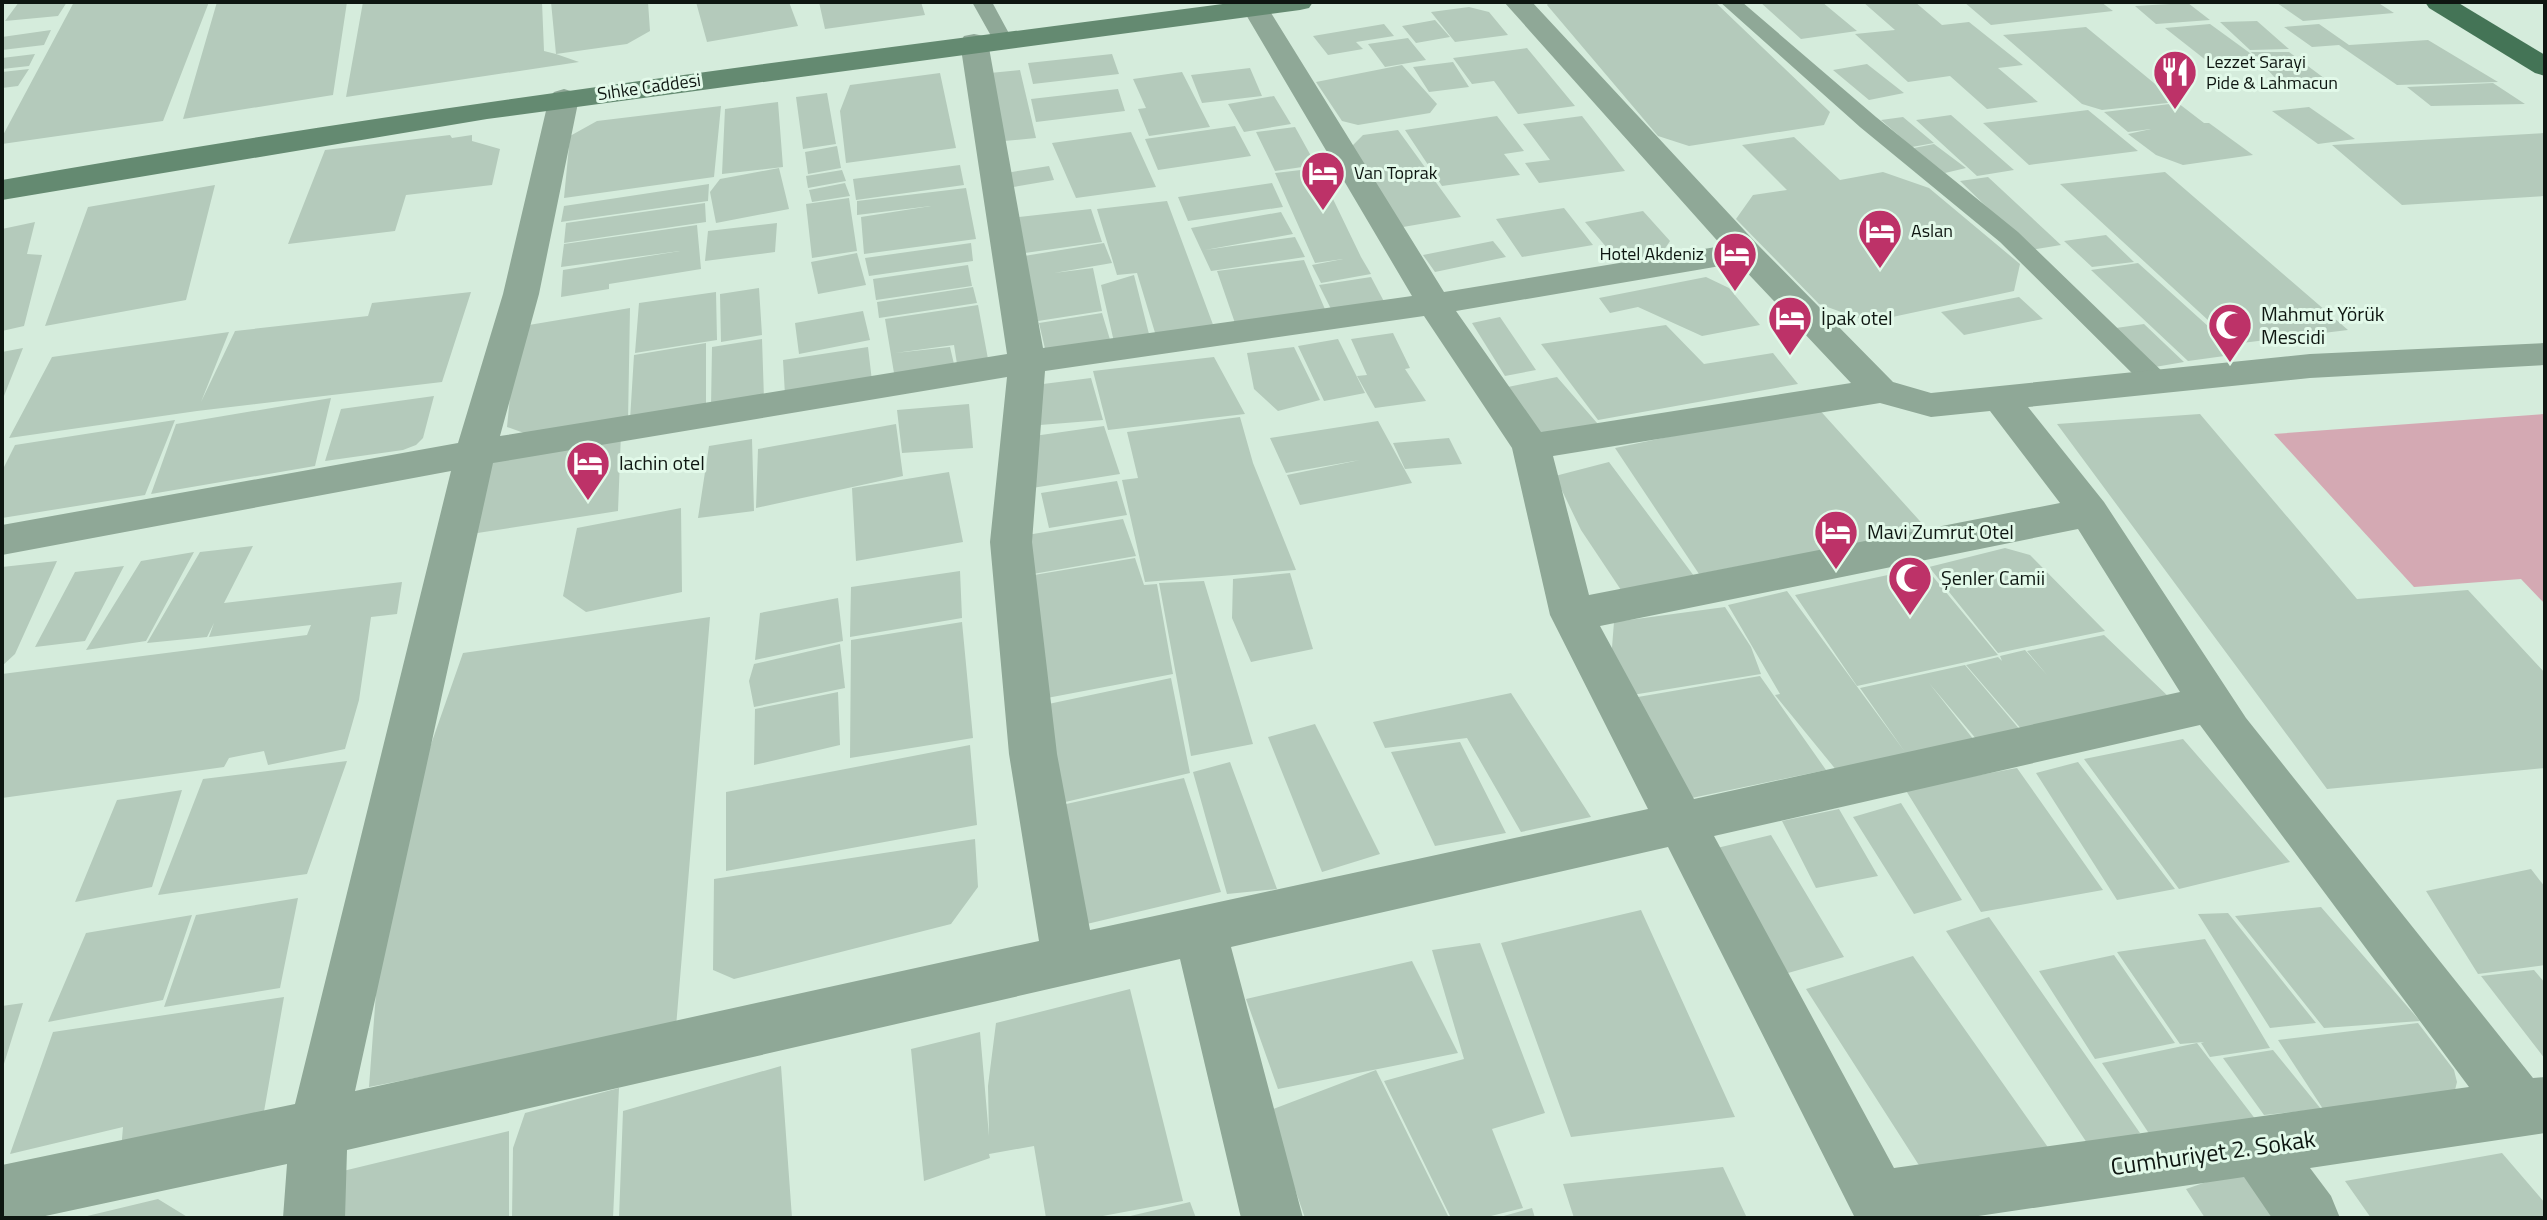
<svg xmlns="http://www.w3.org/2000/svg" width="2547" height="1220" font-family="'Titillium Web',sans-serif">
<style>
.green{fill:#d4a9b3}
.building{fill:#b4cabb}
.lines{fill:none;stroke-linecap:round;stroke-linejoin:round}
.lane{fill:#8fa897;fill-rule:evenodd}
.street{fill:#8fa897;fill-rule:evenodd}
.secondary{fill:#648a71;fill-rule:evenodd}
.primary{fill:#447456;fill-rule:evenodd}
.labels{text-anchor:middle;stroke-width:6;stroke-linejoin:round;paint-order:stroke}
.far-poi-label{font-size:18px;fill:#0e1611;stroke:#e2f9e9;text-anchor:start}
.far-street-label{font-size:18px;fill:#0e1611;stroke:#e2f9e9}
.poi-label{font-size:20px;fill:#0e1611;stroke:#e2f9e9;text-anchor:start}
.near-street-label{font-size:24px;fill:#0e1611;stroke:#e2f9e9}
</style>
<rect width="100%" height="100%" fill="#d5ecdc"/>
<path class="green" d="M2545,414V604L2521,579L2414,587L2274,434Z"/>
<path class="building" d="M19,2H67L58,16L5,21Z
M74,2H209L163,121L2,144V137Z
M217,2H347L333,95L183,119Z
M363,2H542L544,51L556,54L551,2H648L650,31L627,44L556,54L579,62L346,97Z
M696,2H789L798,26L707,42Z
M819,2H921L925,15L825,29Z
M1549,2H1715L1830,112L1824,125L1689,146L1658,136L1547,5Z
M1760,2H1822L1857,31L1801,39Z
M1863,2H1915L1942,25L1969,22L2023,65L1998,68L2038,102L1987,109L1950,76L1908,82L1855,34L1895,30Z
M1964,2H2101L2113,11L1991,25Z
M2294,2H2377L2394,13L2303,21L2277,3Z
M2188,3L2210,20L2156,24L2135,6Z
M1469,7L1489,12L1508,35L1455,42L1431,12Z
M1435,20L1450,37L1416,43L1402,26Z
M2257,21L2289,49L2250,50L2220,22Z
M1384,24L1394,36L1356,42L1363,49L1328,55L1313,36Z
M2210,24L2254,56L2207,61L2165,28Z
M2319,24L2349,45L2428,40L2498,82L2397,85L2339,45L2312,47L2284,27Z
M2086,27L2177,102L2102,110L2082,104L2003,35Z
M51,30L44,45L2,50V37Z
M1408,38L1426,60L1385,67L1368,44Z
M1527,48L1575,106L1518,114L1494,81L1472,84L1453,58Z
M2251,52H2289L2328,81L2279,82Z
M35,54L29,66L2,69V58Z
M1112,54L1119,74L1033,84L1028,63Z
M1453,62L1469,87L1429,92L1413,67Z
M1867,64L1904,93L1869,100L1833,70Z
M1402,65L1437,104L1430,113L1358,125L1342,121L1316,82Z
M1250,68L1262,96L1202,103L1191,75Z
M29,69L18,86L2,88V72Z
M1020,70L1036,138L1004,141L990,73Z
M1182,72L1210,127L1149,136L1138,109L1146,108L1133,79Z
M940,73L956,148L846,163L840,111L850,85Z
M2493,83L2525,104L2431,106L2407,87Z
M1118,89L1125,111L1036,122L1031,99Z
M827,93L836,144L803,149L796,97Z
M1274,96L1291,124L1244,132L1228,104Z
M778,102L783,167L722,174L725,109Z
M2178,103L2204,123H2209L2253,155L2183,165L2156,155L2128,134L2151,129L2128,132L2104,112Z
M721,106L714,177L564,198L570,136L597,121Z
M2309,107L2355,139L2318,144L2272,111Z
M2088,110L2138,151L2029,165L1983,123Z
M1951,115L2014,170L1977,176L1916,120Z
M1497,116L1524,151L1504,154L1520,175L1442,186L1405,130Z
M1582,116L1625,171L1539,183L1525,163L1550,160L1523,124Z
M1903,117L1934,143L1912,147L1881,120Z
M1235,126L1251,156L1158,170L1145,139Z
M1295,127L1316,165L1275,171L1256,132Z
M1398,130L1461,217L1403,227L1350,148L1363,135Z
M1131,132L1156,187L1076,198L1052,143Z
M2545,133V196L2402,205L2332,145Z
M450,135L452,138L472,135V141L500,149L492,185L406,195L395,231L288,244L325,150Z
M1794,137L1840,180L1883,172L1929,188L2020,264L2014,291L1869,322L1819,304L1736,219L1753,195L1787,190L1742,145Z
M1934,144L1966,168L1945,173L1914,148Z
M837,146L841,168L808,174L805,152Z
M960,165L964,185L856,200L853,179Z
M1049,166L1054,180L1008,188L1006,173Z
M779,168L789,209L716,223L710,192L720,179Z
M1318,168L1361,257L1371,274L1321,283L1312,265L1343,259L1315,263L1275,173Z
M842,170L846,181L808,188L806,176Z
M2165,172L2348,330L2234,344L2060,184Z
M1988,177L2061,245L2031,250L1960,181Z
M845,183L850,196L812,202L809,190Z
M1272,183L1283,207L1188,221L1178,197Z
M709,184L708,201L561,222L564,206Z
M215,185L186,300L45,326L88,207Z
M966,188L976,239L864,254L861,217L931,206L857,215V201Z
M849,198L857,251L812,258L806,204Z
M1167,201L1215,330L1156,336L1137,273L1117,275L1097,209Z
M705,203L706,222L564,243L566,223Z
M1564,208L1593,245L1522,257L1496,219Z
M1091,209L1102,242L1025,253L1019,217Z
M1643,211L1670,241L1662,253L1619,262L1585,222Z
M1281,212L1293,234L1205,250L1295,237L1305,257L1211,271L1191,228Z
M35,222L27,254L42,255L24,326L2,331V229Z
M777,223L775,252L705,261L708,231Z
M697,225L701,269L609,284V289L561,297L563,270L680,251L561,267L564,244Z
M2106,235L2134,262L2092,267L2064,241Z
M1493,241L1506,257L1435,272L1423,255Z
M971,243L973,261L869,276L865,258Z
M1104,243L1112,263L1054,273L1093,268L1102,311L1038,321L1025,278L1024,256Z
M857,253L866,285L818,294L811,262Z
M1304,260L1327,314L1236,326L1217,271Z
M2138,263L2239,354L2188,361L2091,270Z
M968,265L972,286L876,300L873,279Z
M1134,275L1150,338L1114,342L1101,285Z
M1371,277L1388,309L1335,317L1319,285Z
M1706,277L1729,288L1760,325L1702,336L1638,307L1610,313L1599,298Z
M973,287L977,303L879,318L877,302Z
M759,288L762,335L721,342L720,294Z
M471,292L442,382L197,411L9,438L52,357L229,332L201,402L235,331L368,316L372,303Z
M716,292L717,340L635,353L639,303Z
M2019,297L2043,319L1964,335L1941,312Z
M978,305L988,359L957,364L954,345L895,353L950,347L954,364L894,373L885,319Z
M630,308L628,422L538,438L507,427L517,327Z
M863,311L870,340L799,354L795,323Z
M1102,313L1111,343L1046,353L1039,323Z
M1500,317L1536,370L1505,376L1472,323Z
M2144,324L2184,362L2149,368L2109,329Z
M1666,325L1704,364L1773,353L1798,384L1598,420L1541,344Z
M1393,333L1410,368L1405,369L1426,401L1375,408L1357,376L1367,375L1351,339Z
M762,339L764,399L711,407L712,347Z
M1338,339L1365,393L1324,401L1298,346Z
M706,343V407L630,420L634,355Z
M868,347L872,381L785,395L783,360Z
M1294,347L1320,400L1278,411L1254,389L1247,353Z
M23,348L2,401V352Z
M1214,357L1245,414L1108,430L1093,371Z
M1557,377L1604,431L1537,443L1503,388Z
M1091,378L1103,420L1040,425L1035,385Z
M434,396L423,438L416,445L403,450L325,461L341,409Z
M331,398L315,466L151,494L176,424Z
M969,404L973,448L902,453L897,410Z
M1816,406L1928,530L1699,574L1615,448Z
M2200,414L2357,599L2468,590L2545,673V768L2327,789L2057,424Z
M1240,417L1253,463L1296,570L1145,582L1122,480L1138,478L1127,432Z
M175,420L145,495L2,518V471L15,445Z
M1378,421L1412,483L1300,505L1287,475L1360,460L1286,473L1270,438Z
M896,424L903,476L756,508L758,449Z
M1104,426L1120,474L1032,488L1027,437Z
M621,433L618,511L471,534L492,455Z
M1449,438L1462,464L1405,469L1393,443Z
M752,439L754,511L698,518L709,446Z
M1609,462L1697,580L1625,596L1581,530L1555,476Z
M949,472L963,542L856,561L852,488Z
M1117,481L1127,515L1049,528L1041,493Z
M681,508L682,592L586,612L563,596L577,528Z
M1123,519L1136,556L1033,574L1027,535Z
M253,546L224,603L402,582L397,614L371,617L359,700L345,749L268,765L264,751L229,758L224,767L2,798V674L307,635L311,625L209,637L214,623L207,637L147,643L200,552Z
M2005,548L2030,555L2105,631L1998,653L1929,567Z
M194,552L146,641L86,650L141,561Z
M1135,558L1144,585L1157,584L1173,674L1047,698L1034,575Z
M57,561L15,654L2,666V567Z
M124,566L85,641L35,647L75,572Z
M1925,567L1998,655L1857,686L1795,595Z
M960,571L962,618L850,637L851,587Z
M1290,573L1313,649L1251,662L1232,618L1233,579Z
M1204,581L1253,744L1191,756L1159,583Z
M1787,591L1905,752L1860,688L1965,665L2021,731L1977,740L1929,683L1974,740L1837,771L1775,695L1780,694L1728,605Z
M838,598L843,641L755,660L760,613Z
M1725,607L1751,647L1761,674L1626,696L1611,660L1614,622Z
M710,617L676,1027L369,1087L382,912L421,773L463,653Z
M962,622L973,738L850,758L851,640Z
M2104,635L2170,698L2029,738L1966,665L1998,657L2002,661L2000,656L2025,650L2047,675L2027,651Z
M840,644L845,688L754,707L749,681L754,664Z
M1760,676L1826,770L1687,799L1632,698Z
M1171,678L1190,773L1048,806L1039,706Z
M838,692L840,745L754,765L755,709Z
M1511,693L1591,817L1521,832L1467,738L1385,748L1373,722Z
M1315,724L1380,854L1322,872L1268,737Z
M2183,739L2290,862L2179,889L2084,759Z
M1460,742L1506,833L1435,846L1391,752Z
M970,745L977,825L726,871V792Z
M347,761L307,874L158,895L203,779Z
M1230,762L1277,889L1227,894L1193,772Z
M2078,762L2175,889L2117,900L2036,773Z
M2017,768L2103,890L1981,912L1905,789Z
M1184,778L1221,892L1070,928L1048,808Z
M182,790L152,887L75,902L117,800Z
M1901,803L1962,900L1914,914L1853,817Z
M1839,809L1878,876L1816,888L1782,821Z
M1771,835L1844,957L1788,973L1717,848Z
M975,839L978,887L951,924L734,979L713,970L714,879Z
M2531,869L2545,887V965L2478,974L2426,891Z
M298,898L280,988L164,1007L196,915Z
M2321,907L2420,1021L2324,1028L2235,916Z
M1641,910L1735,1117L1571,1137L1501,943Z
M2228,913L2316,1023L2270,1028L2198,914Z
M192,915L163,1000L48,1022L86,933Z
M1989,917L2140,1133L2091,1149L1946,931Z
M2205,939L2270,1048L2210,1057L2201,1043L2204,1042L2180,1044L2117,952Z
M1480,943L1545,1113L1492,1129L1523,1208L1483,1218H1451L1384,1081L1464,1059L1432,950Z
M2114,955L2175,1043L2095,1059L2039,971Z
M1913,956L2052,1153L1931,1184L1806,989Z
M1412,961L1458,1053L1278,1089L1246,999Z
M2534,970L2545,983V1059L2481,976Z
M1130,989L1183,1201L1092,1218H1046L1034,1146L989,1154L990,1158L924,1181L911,1049L980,1032L989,1136L988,1086L996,1023Z
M284,997L262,1123L121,1151L123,1127L10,1154L53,1032Z
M23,1003L3,1067H2V1006Z
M2418,1023L2454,1070L2457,1082L2455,1090L2325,1112L2278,1040Z
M2197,1043L2256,1120L2156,1144L2102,1063Z
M2273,1050L2321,1109L2264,1115L2223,1058Z
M781,1066L792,1218H619L623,1111Z
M1376,1070L1449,1218H1305L1268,1111Z
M619,1088L613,1218H512L513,1148L525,1113Z
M509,1131V1218H339L343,1171Z
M2502,1153L2545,1203V1218H2371L2345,1181Z
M1723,1167L1747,1218H1574L1563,1184Z
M2250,1167L2304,1218H2205L2186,1189Z
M158,1199L189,1218H83V1217Z
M1190,1202L1196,1218H1126V1217Z
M1532,1208L1535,1218H1501L1500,1217Z"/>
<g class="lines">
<path class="lane" d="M972,2H992L1012,39L1009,43H995Z
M1720,2H1742L1876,117L2018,232L2167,376L2171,382L2167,388L2157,391L2147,388L2000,242L1860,127Z"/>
<path class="street" d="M1247,2H1265L1268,8L1444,292L1722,246L1504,2H1532L1758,245L1893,382L1931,393L2310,354L2545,343V365L2310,378L2028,407L2104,502L2246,718L2533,1078L2545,1077V1133L2310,1168L2331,1196L2340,1218H2272L2244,1177L1965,1218H1855L1668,847L1231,947L1303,1218H1241L1180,959L347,1150L345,1218H283L287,1164L36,1218H2V1165L295,1104L451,471L2,555V525L458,443L503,294L549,98L554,92L564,89L574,92L579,98L539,294L500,436L1007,354L960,42L964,36L974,34L984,36L988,42L1043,348L1412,296L1242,8ZM1738,263L1851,383L1541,432L1456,311ZM1424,316L1512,448L1550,615L1648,809L1090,930L1057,754L1032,542L1045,371ZM1007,377L990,542L1009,754L1039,941L355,1091L493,463ZM1880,403L1931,417L1990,411L2060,503L1589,595L1553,456ZM2078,529L2180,692L1694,799L1600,626ZM2200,725L2469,1087L1894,1168L1714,836Z"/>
<path class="secondary" d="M1238,2H1313L1309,8L1300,10L487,119L2,200V180C412,107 825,56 1238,2Z"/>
<path class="primary" d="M2425,2H2457L2545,55V76L2535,73L2429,8Z"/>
</g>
<defs>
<g id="restaurant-pin" transform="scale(2.3)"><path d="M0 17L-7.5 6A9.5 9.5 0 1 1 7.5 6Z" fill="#bd3268" stroke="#e2f9e9"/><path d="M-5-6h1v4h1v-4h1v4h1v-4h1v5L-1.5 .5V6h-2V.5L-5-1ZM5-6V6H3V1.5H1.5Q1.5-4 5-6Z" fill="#fff"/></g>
<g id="hotel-pin" transform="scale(2.3)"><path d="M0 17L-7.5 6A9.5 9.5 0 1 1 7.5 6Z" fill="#bd3268" stroke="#e2f9e9"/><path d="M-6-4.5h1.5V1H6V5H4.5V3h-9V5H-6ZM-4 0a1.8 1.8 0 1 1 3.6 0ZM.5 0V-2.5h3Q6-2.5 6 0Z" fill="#fff"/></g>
<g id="mosque-pin" transform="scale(2.3)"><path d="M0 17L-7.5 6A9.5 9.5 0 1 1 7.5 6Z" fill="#bd3268" stroke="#e2f9e9"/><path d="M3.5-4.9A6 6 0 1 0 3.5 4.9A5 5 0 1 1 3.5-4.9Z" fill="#fff"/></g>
</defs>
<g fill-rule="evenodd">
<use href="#restaurant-pin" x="2175" y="72"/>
<use href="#hotel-pin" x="1323" y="173"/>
<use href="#hotel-pin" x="1880" y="231"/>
<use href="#hotel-pin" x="1735" y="254"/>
<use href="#hotel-pin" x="1790" y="318"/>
<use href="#mosque-pin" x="2230" y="325"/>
<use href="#hotel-pin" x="588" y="463"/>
<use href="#hotel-pin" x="1836" y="532"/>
<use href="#mosque-pin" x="1910" y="578"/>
</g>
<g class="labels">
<g class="far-poi-label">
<text x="2206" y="68">Lezzet Sarayi<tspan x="2206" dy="21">Pide &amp; Lahmacun</tspan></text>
<text x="1354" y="179">Van Toprak</text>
<text x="1911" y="237">Aslan</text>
<text x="1704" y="260" text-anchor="end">Hotel Akdeniz</text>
</g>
<g class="far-street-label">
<text transform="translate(649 87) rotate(-8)" y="6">Sıhke Caddesi</text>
</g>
<g class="poi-label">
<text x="2261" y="321">Mahmut Yörük<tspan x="2261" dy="23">Mescidi</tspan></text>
<text x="1821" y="325">İpak otel</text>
<text x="619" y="470">lachin otel</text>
<text x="1867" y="539">Mavi Zumrut Otel</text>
<text x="1941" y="585">Şenler Camii</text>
</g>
<g class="near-street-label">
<text transform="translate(2213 1153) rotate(-8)" y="8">Cumhuriyet 2. Sokak</text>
</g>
</g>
<rect width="2547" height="1220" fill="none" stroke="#0e1611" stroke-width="8"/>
</svg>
